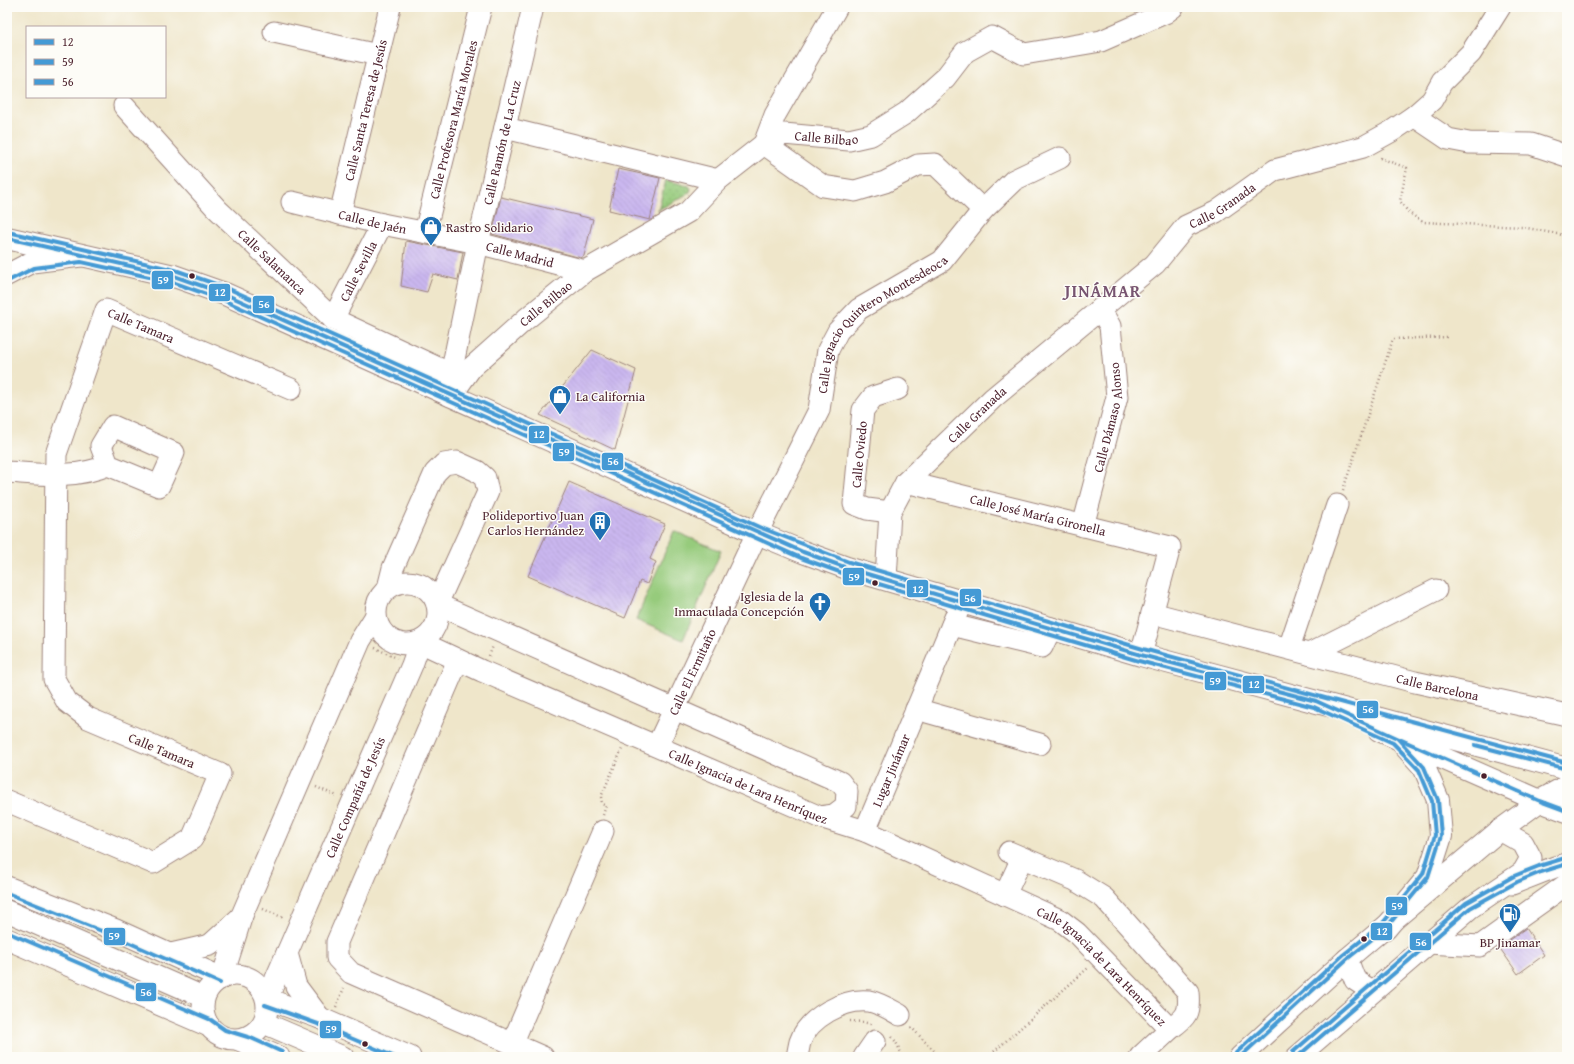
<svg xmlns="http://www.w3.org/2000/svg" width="1574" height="1064" font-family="'Gentium Book Plus',serif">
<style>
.garden{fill:url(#garden-dots);stroke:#707554}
.pitch{fill:#96cb7c;stroke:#707554}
.building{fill:url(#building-back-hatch)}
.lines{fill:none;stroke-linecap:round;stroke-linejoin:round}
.minor-casing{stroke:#9c827a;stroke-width:23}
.major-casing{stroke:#9c827a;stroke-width:24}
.path{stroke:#9c827a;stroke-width:2.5;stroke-dasharray:1 3;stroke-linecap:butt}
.minor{stroke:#fff;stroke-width:21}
.major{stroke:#fff;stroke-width:22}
.bus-1-casing{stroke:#fdfcf7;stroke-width:7}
.bus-2-casing{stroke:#fdfcf7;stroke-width:7}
.bus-3-casing{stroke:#fdfcf7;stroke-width:7}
.bus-1{stroke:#449ad5;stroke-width:4}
.bus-2{stroke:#449ad5;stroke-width:4}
.bus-3{stroke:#449ad5;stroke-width:4}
.bus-dot{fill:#4a1f2b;stroke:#fdfcf7;stroke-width:1.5}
.labels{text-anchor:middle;stroke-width:3;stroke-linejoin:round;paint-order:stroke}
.street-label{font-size:13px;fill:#4a1f2b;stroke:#fdfcf7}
.poi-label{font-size:13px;fill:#4a1f2b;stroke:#fdfcf7;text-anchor:start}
.district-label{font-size:17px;font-weight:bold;letter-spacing:1px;fill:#775470;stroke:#fdfcf7}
.line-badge{stroke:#fdfcf7;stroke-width:1.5}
.badge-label{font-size:11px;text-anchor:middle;font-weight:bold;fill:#fff}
</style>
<defs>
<pattern id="garden-dots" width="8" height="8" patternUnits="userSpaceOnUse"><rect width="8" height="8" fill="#96cb7c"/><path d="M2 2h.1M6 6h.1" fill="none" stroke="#83ae6b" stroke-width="1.8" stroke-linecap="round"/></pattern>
<pattern id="building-back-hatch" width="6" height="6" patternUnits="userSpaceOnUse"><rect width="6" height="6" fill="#cab7ef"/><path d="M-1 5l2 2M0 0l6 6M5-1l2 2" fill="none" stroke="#af9dcd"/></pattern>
</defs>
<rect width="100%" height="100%" fill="#fdfcf7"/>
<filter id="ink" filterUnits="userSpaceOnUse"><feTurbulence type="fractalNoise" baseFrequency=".025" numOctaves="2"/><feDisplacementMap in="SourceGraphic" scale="8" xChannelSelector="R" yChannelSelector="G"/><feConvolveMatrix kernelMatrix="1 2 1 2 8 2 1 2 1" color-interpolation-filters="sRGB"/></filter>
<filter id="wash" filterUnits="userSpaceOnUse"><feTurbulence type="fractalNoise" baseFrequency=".012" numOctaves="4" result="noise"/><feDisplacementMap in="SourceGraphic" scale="16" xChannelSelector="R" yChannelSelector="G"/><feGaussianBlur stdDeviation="0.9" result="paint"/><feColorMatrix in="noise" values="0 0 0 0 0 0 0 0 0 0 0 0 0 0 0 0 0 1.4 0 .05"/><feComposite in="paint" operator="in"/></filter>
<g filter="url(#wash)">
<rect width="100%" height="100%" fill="#efe6ca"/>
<path class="garden" d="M666,180L689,186L691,189L689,193L658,210Z"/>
<path class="pitch" d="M674,531L721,551L683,640L636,620Z"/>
<g id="blocks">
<path class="building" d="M618,169L660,178L650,220L609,210Z
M501,197L593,219L584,256L581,258L492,234Z
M406,241L463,252L458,280L433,274L427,292L401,286Z
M592,350L636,370L615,450L540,415Z
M569,482L665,524L650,559L656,562L647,584L640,581L625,618L528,576Z
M1526,928L1544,955L1518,974L1499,947Z"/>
</g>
</g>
<g filter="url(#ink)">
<use href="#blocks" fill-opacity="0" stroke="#9c827a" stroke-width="1"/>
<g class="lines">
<g class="minor-casing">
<g id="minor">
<path d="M837,7L775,115L764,144L823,186L855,191L885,182L918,165L935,164L983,210"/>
<path d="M274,32L378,55"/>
<path id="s1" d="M124,106L217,209L333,319L451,374"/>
<path d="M1414,116L1448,139L1469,143L1531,144L1567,156"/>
<path d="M505,128L718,180"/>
<path id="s2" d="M292,202L382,224L478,243L585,271"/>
<path id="s3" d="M340,214L390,7"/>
<path id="s4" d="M425,232L481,7"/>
<path d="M7,275L32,262L81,256"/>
<path id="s5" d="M333,319L382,224"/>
<path id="s6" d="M451,387V374L478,243L533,7"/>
<path id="s7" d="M451,396L471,368L526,319L585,271L688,212L718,180L764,144L784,134L849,140L871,135L906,113L945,78L965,52L992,37L1024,54L1101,41L1165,13L1173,7"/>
<path d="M7,472C41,474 76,479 108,465L159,486L174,453L113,426L101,446L108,465"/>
<path id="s8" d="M906,482L1170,547L1141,655"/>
<path id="s9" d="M890,512L867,509L854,504L863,410L873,397L898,389"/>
<path id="s10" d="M1083,526L1117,397L1110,326L1100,309"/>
<path id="s11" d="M886,579L890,512L906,482L993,398L1155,264L1186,226L1216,212L1275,170L1363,147L1392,131L1414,116L1432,100L1442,82L1471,53L1500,7"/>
<circle cx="407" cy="613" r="31"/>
<path d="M388,588L393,568L435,473L444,464L457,462L477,471L485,478L488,492L437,604L840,782L847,791L846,806L834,815L820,817"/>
<path id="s12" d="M1152,613L1415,682L1567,715"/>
<path d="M952,625L1042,647L1051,628"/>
<path d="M1289,648L1337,505"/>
<path d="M1309,654L1436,590"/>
<path d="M458,660L337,942V958L351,973L543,1057"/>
<path d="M916,709L1040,744"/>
<path id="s13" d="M657,746L757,533L819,410L828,350L838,331L859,309L942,261L983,210L1014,180L1060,158"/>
<path id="s14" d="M7,801L153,863L192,839L220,774L88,718L67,702L54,679L56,454L106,310L291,389"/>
<path id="s15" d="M865,831L962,601"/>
<path d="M1512,884L1555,867L1567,864"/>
<path d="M7,887L116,930L222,978"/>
<path d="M1005,895L1022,858"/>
<path d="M7,911L194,993"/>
<path d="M7,939L209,1026"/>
<path d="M1428,943L1480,946L1567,884"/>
<path d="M287,953L296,986L320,1018"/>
<path d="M171,954L210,945L242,916"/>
<path d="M1347,959L1355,980L1372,991"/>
<circle cx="235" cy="1007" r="32"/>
<path d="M222,978L242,915L360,641L375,617"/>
<path id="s16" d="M267,999L412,665L420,642L482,671L820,817L865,831L1060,920L1077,933L1170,1029C1187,1017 1190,1013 1188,992L1104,898L1075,880L1009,852"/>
<path d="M267,999L320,1018L410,1057"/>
<path d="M271,1026L343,1057"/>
<path d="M239,1040L279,1057"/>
<path d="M512,1044L603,831"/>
<path d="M797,1057C798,1052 799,1046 800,1042C808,1018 844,998 869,1001C880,1003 891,1010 900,1015"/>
<path d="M864,1057L875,1041"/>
<path d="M1140,1057L1170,1029"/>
<path d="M1240,1057L1347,959L1500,830L1540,801"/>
<path d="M1297,1057L1470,908L1523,872L1531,858L1523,843L1500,830"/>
</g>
</g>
<g class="major-casing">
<path id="major" d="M7,238L174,276L225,294L757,533L803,552L847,568L1141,655L1567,769
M1379,730L1540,801L1567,811
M1540,801L1567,786
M1386,928L1428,877L1441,836L1438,800L1424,767L1404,745"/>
</g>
<path class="path" d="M1380,158L1407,168L1400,201L1409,213L1423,222L1522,227L1567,236
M1343,490L1393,339L1449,337
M375,648L397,658
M489,656L493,646
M316,787L337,796
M603,815L606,806L602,804L601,797L622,749
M263,909L284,918
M336,1007L344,988
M850,1021L863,1022L871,1024
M911,1027L940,1057
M892,1037L896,1042L903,1057
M988,1057L1088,968"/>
<use href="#minor" class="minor"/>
<use href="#major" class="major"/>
<g class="bus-1-casing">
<path id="bus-1" d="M7,238L174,276L225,294L803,552L847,568L1141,655L1316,701L1397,738L1424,767L1438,800L1441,836L1428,877L1386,928L1347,959L1240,1057
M1397,738L1540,801L1567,811
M1475,745L1567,769
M1297,1057L1470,908L1517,882L1541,872L1567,864"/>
</g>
<g class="bus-2-casing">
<path id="bus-2" d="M10,280L34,268L81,262L172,282L223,300L801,558L845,574L1139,661L1314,707L1393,743L1419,770L1432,801L1435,835L1423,874L1382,924L1343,955L1236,1053
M7,893L114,936L220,983
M265,1005L318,1024L395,1057"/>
</g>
<g class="bus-3-casing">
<path id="bus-3" d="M8,232L175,270L227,288L759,527L849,562L1143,649L1567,763
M9,933L211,1020L225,1030L251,1038L282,1052
M1293,1052L1466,903L1514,876L1539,866L1565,858"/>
</g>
<use href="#bus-1" class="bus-1"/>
<use href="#bus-2" class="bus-2"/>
<use href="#bus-3" class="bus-3"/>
</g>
</g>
<defs>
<g id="shop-pin" transform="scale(1.15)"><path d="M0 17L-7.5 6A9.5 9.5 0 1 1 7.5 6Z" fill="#1f6fb2" stroke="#fdfcf7"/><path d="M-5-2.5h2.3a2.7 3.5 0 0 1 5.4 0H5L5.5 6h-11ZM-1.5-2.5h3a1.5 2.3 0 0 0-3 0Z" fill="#fff"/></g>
<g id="building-pin" transform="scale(1.15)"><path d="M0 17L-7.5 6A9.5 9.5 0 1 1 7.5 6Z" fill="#1f6fb2" stroke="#fdfcf7"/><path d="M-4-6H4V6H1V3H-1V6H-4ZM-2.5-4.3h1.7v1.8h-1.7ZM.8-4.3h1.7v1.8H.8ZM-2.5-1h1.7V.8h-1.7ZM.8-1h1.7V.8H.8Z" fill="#fff"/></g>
<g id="church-pin" transform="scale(1.15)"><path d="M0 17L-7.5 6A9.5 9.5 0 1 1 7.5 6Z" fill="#1f6fb2" stroke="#fdfcf7"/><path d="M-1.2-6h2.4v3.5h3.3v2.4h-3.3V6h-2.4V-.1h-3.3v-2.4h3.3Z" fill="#fff"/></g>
<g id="fuel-pin" transform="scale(1.15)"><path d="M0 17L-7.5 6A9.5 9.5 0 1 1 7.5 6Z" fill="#1f6fb2" stroke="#fdfcf7"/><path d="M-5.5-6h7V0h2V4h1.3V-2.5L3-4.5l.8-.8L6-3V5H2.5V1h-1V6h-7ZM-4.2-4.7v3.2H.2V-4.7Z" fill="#fff"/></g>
</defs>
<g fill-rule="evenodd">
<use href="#shop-pin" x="431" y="227"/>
<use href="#shop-pin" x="560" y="396"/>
<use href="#building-pin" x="600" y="522"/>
<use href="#church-pin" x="820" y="603"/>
<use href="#fuel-pin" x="1510" y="914"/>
</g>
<g class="bus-dot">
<circle cx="192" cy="276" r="3.5"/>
<circle cx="875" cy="583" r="3.5"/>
<circle cx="1484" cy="776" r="3.5"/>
<circle cx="1364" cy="939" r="3.5"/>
<circle cx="365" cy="1044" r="3.5"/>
</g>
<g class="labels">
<g class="street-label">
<text dy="5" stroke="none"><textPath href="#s3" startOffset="107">Calle Santa Teresa de Jesús</textPath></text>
<text dy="5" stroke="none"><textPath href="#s4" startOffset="116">Calle Profesora María Morales</textPath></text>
<text dy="5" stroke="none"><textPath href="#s7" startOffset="470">Calle Bilbao</textPath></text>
<text dy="5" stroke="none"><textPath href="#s6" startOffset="250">Calle Ramón de La Cruz</textPath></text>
<text dy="5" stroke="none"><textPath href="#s11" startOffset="523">Calle Granada</textPath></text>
<text dy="5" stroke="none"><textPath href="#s2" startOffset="83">Calle de Jaén</textPath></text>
<text dy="5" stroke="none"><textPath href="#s2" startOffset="234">Calle Madrid</textPath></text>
<text dy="5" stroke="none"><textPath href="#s1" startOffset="215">Calle Salamanca</textPath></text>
<text dy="5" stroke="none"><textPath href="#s5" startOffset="54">Calle Sevilla</textPath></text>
<text dy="5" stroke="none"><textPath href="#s7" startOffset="133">Calle Bilbao</textPath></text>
<text dy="5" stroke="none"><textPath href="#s13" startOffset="488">Calle Ignacio Quintero Montesdeoca</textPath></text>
<text dy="5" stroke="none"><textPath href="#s14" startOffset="887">Calle Tamara</textPath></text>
<text dy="5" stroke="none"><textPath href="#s11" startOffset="199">Calle Granada</textPath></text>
<text dy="5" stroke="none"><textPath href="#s10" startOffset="112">Calle Dámaso Alonso</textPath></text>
<text dy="5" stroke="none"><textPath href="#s9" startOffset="87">Calle Oviedo</textPath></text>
<text dy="5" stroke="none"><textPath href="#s8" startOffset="136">Calle José María Gironella</textPath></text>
<text dy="5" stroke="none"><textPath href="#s13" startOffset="82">Calle El Ermitaño</textPath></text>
<text dy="5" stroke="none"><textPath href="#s12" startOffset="295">Calle Barcelona</textPath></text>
<text transform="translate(162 750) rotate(23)" y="5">Calle Tamara</text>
<text dy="5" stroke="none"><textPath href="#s15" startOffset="66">Lugar Jinámar</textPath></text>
<text dy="5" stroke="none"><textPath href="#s16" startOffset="747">Calle Ignacia de Lara Henríquez</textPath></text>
<text dy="5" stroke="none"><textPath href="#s16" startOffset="220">Calle Compañía de Jesús</textPath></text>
<text dy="5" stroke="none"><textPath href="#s16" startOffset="1148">Calle Ignacia de Lara Henríquez</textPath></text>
</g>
<g class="poi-label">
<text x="446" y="232">Rastro Solidario</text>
<text x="576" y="401">La California</text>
<text x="584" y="520" text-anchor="end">Polideportivo Juan<tspan x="584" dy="15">Carlos Hernández</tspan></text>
<text x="804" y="601" text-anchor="end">Iglesia de la<tspan x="804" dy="15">Inmaculada Concepción</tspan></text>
<text x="1510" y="947" text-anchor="middle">BP Jinamar</text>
</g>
<g class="district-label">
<text x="1103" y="297">JINÁMAR</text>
</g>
</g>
<g class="line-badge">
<rect x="151" y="270" width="23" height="20" rx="4" fill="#449ad5"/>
<rect x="208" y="283" width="23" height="19" rx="4" fill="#449ad5"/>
<rect x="252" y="295" width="23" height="19" rx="4" fill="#449ad5"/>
<rect x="528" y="425" width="22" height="19" rx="4" fill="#449ad5"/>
<rect x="552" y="442" width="23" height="20" rx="4" fill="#449ad5"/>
<rect x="601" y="452" width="23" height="19" rx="4" fill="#449ad5"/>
<rect x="842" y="567" width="23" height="19" rx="4" fill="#449ad5"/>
<rect x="906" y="579" width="23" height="19" rx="4" fill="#449ad5"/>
<rect x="959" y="588" width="23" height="19" rx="4" fill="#449ad5"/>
<rect x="1204" y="671" width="23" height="20" rx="4" fill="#449ad5"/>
<rect x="1242" y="675" width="23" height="19" rx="4" fill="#449ad5"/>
<rect x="1356" y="700" width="23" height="19" rx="4" fill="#449ad5"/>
<rect x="1385" y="896" width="23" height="20" rx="4" fill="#449ad5"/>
<rect x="1370" y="922" width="23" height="19" rx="4" fill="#449ad5"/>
<rect x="103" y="927" width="23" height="19" rx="4" fill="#449ad5"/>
<rect x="1409" y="932" width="23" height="19" rx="4" fill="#449ad5"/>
<rect x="135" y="982" width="22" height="20" rx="4" fill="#449ad5"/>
<rect x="319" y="1020" width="23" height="19" rx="4" fill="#449ad5"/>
</g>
<g class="badge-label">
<text x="163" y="284">59</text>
<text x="220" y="296">12</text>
<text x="264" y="308">56</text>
<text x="539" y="438">12</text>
<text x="564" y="456">59</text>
<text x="613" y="465">56</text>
<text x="854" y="581">59</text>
<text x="918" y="593">12</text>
<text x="970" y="602">56</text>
<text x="1215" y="685">59</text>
<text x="1254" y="688">12</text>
<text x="1368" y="713">56</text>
<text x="1397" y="910">59</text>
<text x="1382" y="935">12</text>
<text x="114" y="940">59</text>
<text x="1421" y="946">56</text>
<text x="146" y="996">56</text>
<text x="331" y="1033">59</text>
</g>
<rect width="1574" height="1064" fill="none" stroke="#fdfcf7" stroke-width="24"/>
<rect x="26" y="26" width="140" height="72" fill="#fdfcf7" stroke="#b5a4a5"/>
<rect x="34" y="39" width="20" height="6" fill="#449ad5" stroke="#b5a4a5"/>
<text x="62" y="46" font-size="12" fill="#4a1f2b">12</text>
<rect x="34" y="59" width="20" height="6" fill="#449ad5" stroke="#b5a4a5"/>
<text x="62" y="66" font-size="12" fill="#4a1f2b">59</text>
<rect x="34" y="79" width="20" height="6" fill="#449ad5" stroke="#b5a4a5"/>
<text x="62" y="86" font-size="12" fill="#4a1f2b">56</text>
</svg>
